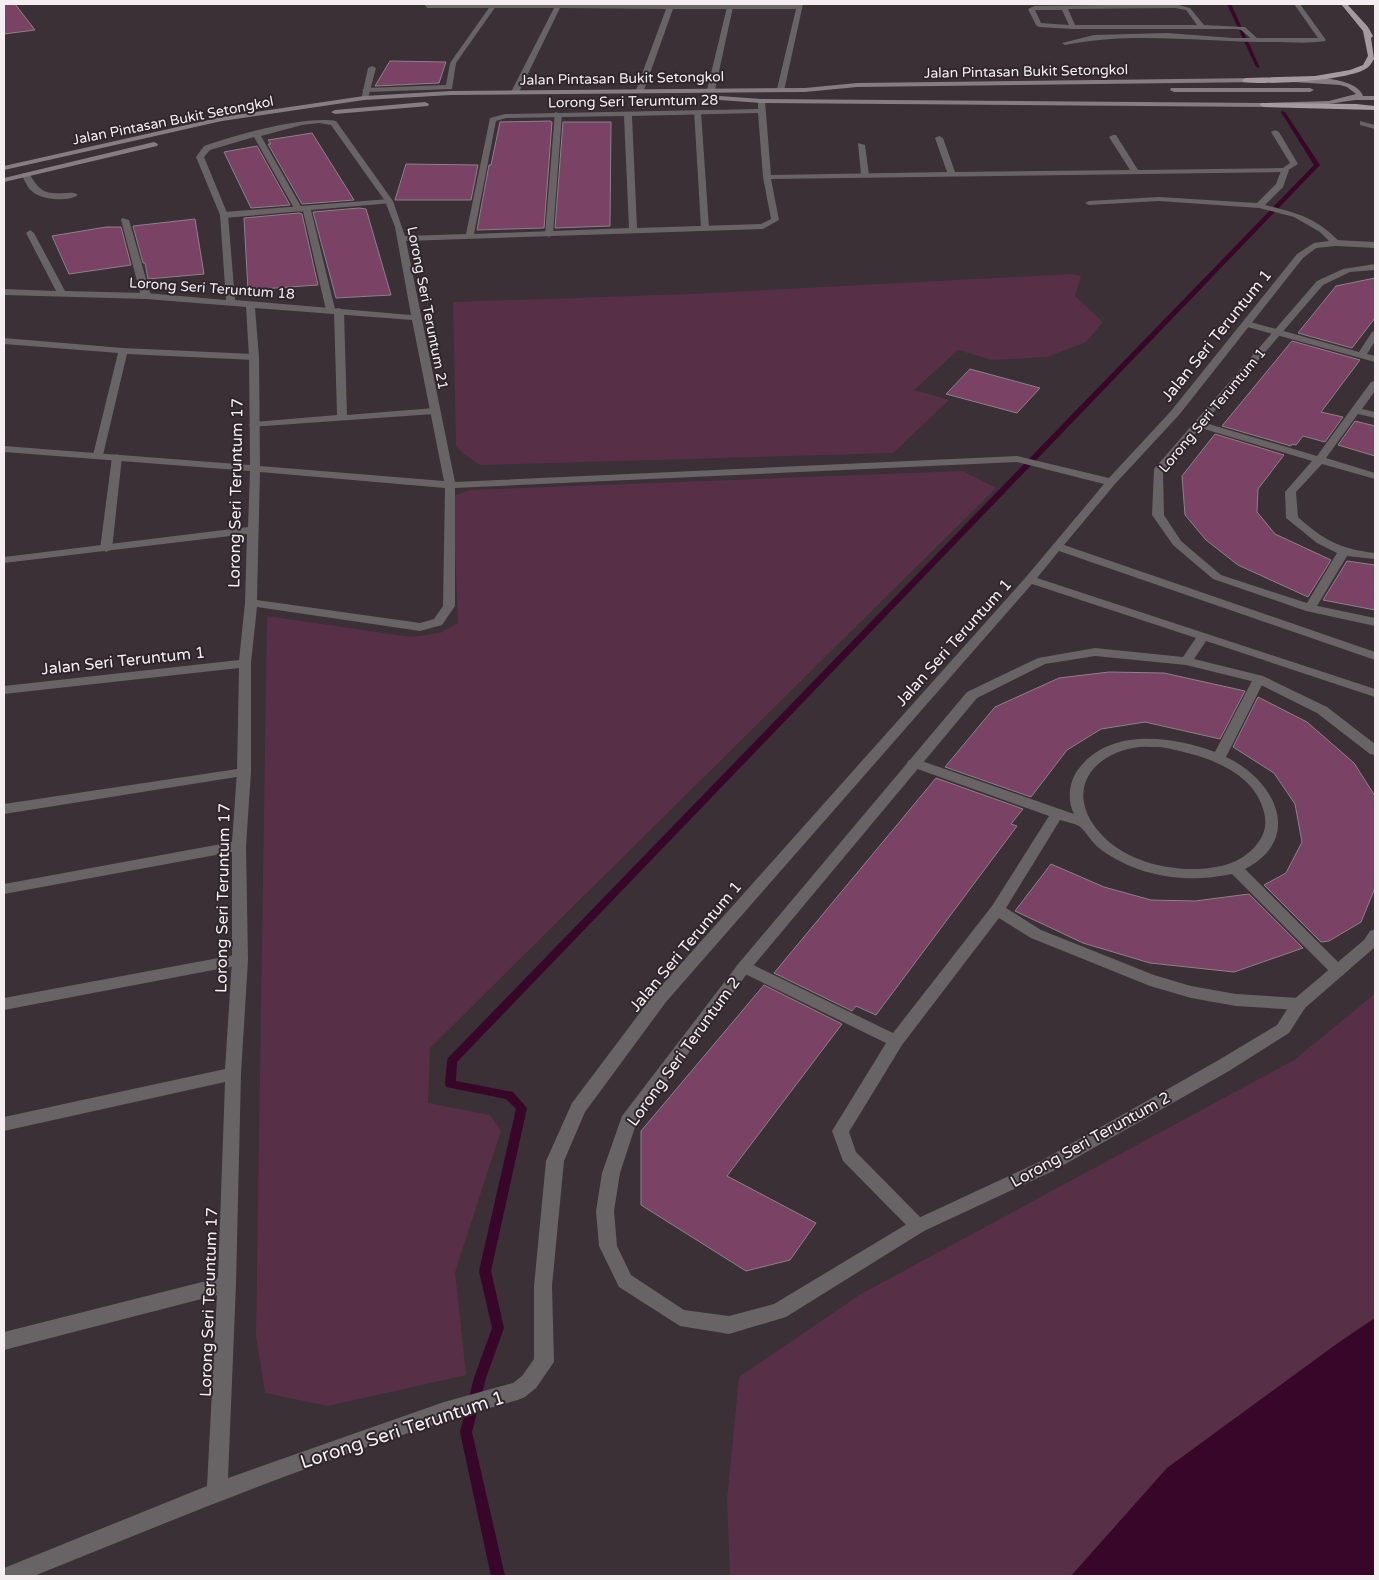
<svg xmlns="http://www.w3.org/2000/svg" width="1379" height="1580" font-family="'Varela Round',sans-serif">
<style>
.green{fill:#573047}
.water{fill:#380628}
.lines{fill:none;stroke-linecap:round;stroke-linejoin:round}
.stream{fill:#380628;fill-rule:evenodd}
.building{fill:#7a4264;stroke:#8d8187}
.service{fill:#686365;fill-rule:evenodd}
.minor{fill:#686365;fill-rule:evenodd}
.secondary{fill:#857d81;fill-rule:evenodd}
.trunk{fill:#a59aa0;fill-rule:evenodd}
.labels{text-anchor:middle;stroke-width:4;stroke-linejoin:round;paint-order:stroke}
.far-street-label{font-size:14px;fill:#f4eef1;stroke:#2f262b}
.street-label{font-size:16px;fill:#f4eef1;stroke:#2f262b}
.near-street-label{font-size:19px;fill:#f4eef1;stroke:#2f262b}
</style>
<rect width="100%" height="100%" fill="#3a3035"/>
<path class="green" d="M1072,274L1081,276L1075,296L1103,322L1086,342L1047,357L992,360L958,350L914,390L949,400L893,453L480,465L464,454L456,446L453,302L691,294Z
M963,471L996,488L430,1048L428,1103L490,1115L501,1131L455,1272L466,1375L328,1406L265,1393L256,1336L267,616L411,637L440,633L458,623L453,496L470,490Z
M1375,994V1318L1338,1343L1167,1468L1071,1576H730L727,1499L739,1377L861,1294L1294,1060Z"/>
<path class="water" d="M1375,1318V1576H1071L1167,1468L1338,1343Z"/>
<g class="lines">
<path class="stream" d="M1227,4H1231L1260,68L1256,67Z
M1281,111L1285,112L1320,165L1319,166L457,1062L456,1081L513,1092L527,1108L491,1271L504,1328L486,1378L472,1432L505,1576H491L460,1432L474,1378L492,1328L479,1271L516,1109L506,1099L446,1087L445,1084L447,1061L448,1058L1314,165L1281,112Z"/>
</g>
<path class="building" d="M4,4H15L35,30L4,34Z
M390,61L446,62L439,83L375,86Z
M550,121L552,122L544,228L477,230L489,165H491L500,122Z
M563,122H611L610,226L555,228Z
M312,133L354,200L302,204L268,144H271L268,140Z
M257,146L290,205L251,208L224,152Z
M406,164L478,165L471,200H395Z
M359,208L366,209L391,295L336,298L313,212Z
M299,213L302,214L318,285L248,290L244,218Z
M195,219L204,274L148,279L145,263H143L133,226Z
M106,227H121L131,265L69,274L52,236Z
M1375,278V318L1352,348L1298,333L1336,286Z
M1292,341L1360,360L1321,412L1343,417L1325,442L1303,436L1296,445L1292,444L1291,446L1222,426Z
M970,369L1040,388L1017,413L946,394Z
M1355,421L1375,426V456L1338,445Z
M1215,434L1284,455L1258,489L1257,512L1275,534L1331,560L1308,597L1238,565L1206,540L1185,515L1182,476Z
M1347,561L1375,565V610L1323,600Z
M1109,672L1164,673L1245,691L1220,739L1145,722L1101,729L1067,750L1031,797L945,767L995,707L1059,678Z
M1258,697L1307,722L1354,763L1375,796V888L1361,922L1329,941L1321,942L1264,885L1286,873L1302,842L1295,804L1274,773L1233,747Z
M936,778L1023,809L1011,824L1017,826L876,1015L856,1006L852,1011L774,973Z
M1051,864L1104,887L1151,900L1195,901L1249,894L1303,948L1234,972L1150,963L1083,943L1015,911Z
M764,985L842,1024L727,1176L816,1223L790,1260L746,1271L641,1205V1131Z"/>
<g class="lines">
<path class="service" d="M1175,4L1190,8L1204,25L1245,27L1259,40L1254,41L1241,30L1236,29H1073L1039,27L1036,25L1028,9L1034,6ZM1175,8L1186,10L1197,25H1075L1068,9ZM1035,10H1062L1069,25L1041,23Z
M491,5L496,6L456,63L452,89L366,92L362,90L366,88L446,85L450,63Z
M730,5L733,7L715,90L711,92L707,90L727,7Z
M694,110L701,112L709,228L705,231L701,228Z
M555,112L562,114L553,234L549,237L545,234Z
M1360,121L1375,125V129L1360,125Z
M858,143L865,145L869,175L865,177L861,175Z
M1282,168L1289,170L1283,187L1265,205C1297,213 1315,217 1339,241V245H1333L1320,232L1294,217L1259,208L1159,201L1089,205L1085,203L1089,201L1159,197L1257,203L1276,184Z
M23,173H29C40,192 44,194 66,193C72,193 74,192 78,195C68,202 42,200 33,192C27,188 25,181 22,175Z
M389,199H392V203L311,210L335,309L339,308L344,311L347,415L434,408L439,411L434,414L250,427L249,425L254,422L337,415L334,312L331,313L326,310L303,211L224,218L220,215L224,212Z
M122,218L129,220L151,296L149,298H143L141,296L121,220Z
M1247,321L1359,352L1372,332L1375,331V341L1367,354L1375,356V362L1244,326V322Z
M4,338L123,348L254,354L259,357L254,360L127,354L103,455L98,458L93,455L118,353L4,344Z
M1375,381V391L1362,409L1375,412V418L1358,414L1326,458L1375,473V479L1322,464L1296,492L1298,517C1323,540 1341,549 1375,553V559L1347,556L1314,611H1306L1304,608L1337,553L1317,543L1286,518L1285,492L1312,461L1194,426L1193,424L1194,422H1202L1317,456L1371,382Z
M117,454L122,457L112,549L106,552L100,549L112,457Z
M1259,675L1265,679L1226,757C1274,779 1305,838 1245,869L1343,967L1346,971L1343,975L1338,977L1333,975L1232,874C1185,884 1139,877 1100,849C1092,843 1086,831 1079,826C1073,823 1066,822 1060,820L1006,908L1041,930L1154,975L1191,986L1236,994L1299,998L1305,1000L1307,1004L1305,1008L1299,1010L1236,1006L1191,998L1150,986L1031,938L999,918L902,1045L849,1132L856,1152L924,1221L927,1226L924,1231L918,1234L912,1231L843,1161L832,1131L886,1043L739,971L736,967L739,963L744,961L749,963L893,1033L992,906L1049,816L909,766L907,763L909,760H919L1074,814C1067,800 1069,783 1077,771C1108,727 1171,736 1215,752L1253,679ZM1160,747C1199,754 1253,768 1264,812C1267,824 1265,834 1257,844C1242,863 1221,868 1197,869C1159,870 1115,857 1093,824C1068,786 1095,755 1133,748C1142,746 1151,747 1160,747Z
M244,768L249,769L251,772L249,775L4,814V804Z
M240,954L245,956L248,960L245,964L4,1010V998Z"/>
<path class="minor" d="M424,4L797,5L803,4L784,91L777,89L796,9H673L644,90L640,92L636,90L666,9L560,8L519,92L515,94L511,92L554,8H427Z
M1294,4H1300L1326,40L1325,41C1308,44 1289,42 1272,42C1202,42 1133,31 1065,45L1062,43L1094,35L1167,33L1233,38H1318Z
M372,66L376,68L368,98L361,100L368,68Z
M758,99L765,101L771,175L947,172L935,138L939,136L943,138L955,172L1130,170L1109,137L1113,135H1116L1138,170L1283,168L1290,163L1271,132L1275,130L1279,132L1298,164L1285,172L771,179L779,220L763,229L406,241L455,482L1017,456L1109,478L1171,411L1297,254L1314,243L1336,240L1375,242V248L1336,246L1316,248L1303,258L1179,415L1115,484L1064,545L1375,652V660L1059,551L1037,578L1375,689V697L1206,641L1194,659L1263,676L1327,707L1375,744V755L1370,754L1317,713L1255,682L1186,665L1095,656L1045,664L977,698L749,971L636,1124L620,1173L614,1211L617,1246L631,1275L684,1310L729,1316L774,1304L912,1221L1041,1161L1217,1061L1277,1025L1293,1000L1364,940L1370,931L1375,929V947L1305,1008L1289,1033L1229,1071L1053,1171L924,1231L786,1317L729,1334L680,1326L619,1287L599,1246L596,1211L602,1173L622,1116L739,963L967,692L1038,658L1095,648L1183,657L1196,638L1032,584L666,1002L585,1112L564,1161L552,1286L554,1362L536,1388L525,1397L518,1400C352,1445 193,1512 34,1576H4V1568L207,1486L217,1295L4,1350V1332L218,1278L225,1082L4,1131V1117L225,1069L232,960V852L4,894V884L232,842L237,772L239,668L4,694V686L239,660L245,603L247,534L4,563V557L248,527L250,471L4,452V446L250,465L249,357L246,307L146,299L4,295V289L56,291L26,233L30,230L34,233L65,291L146,293L226,300L220,215L196,157L204,146C234,135 306,115 336,121L393,201L405,236L466,234L490,118L505,114L758,109ZM758,113L763,177L771,219L761,224L637,228L632,116ZM624,116L629,228L474,234L496,121L506,118ZM319,123L331,125L385,201L395,227L411,315L235,300L228,215L204,157L210,150L254,137L295,210L302,212L303,210L261,136L302,125ZM255,308L412,320L444,481L260,466L259,357ZM1017,462L1104,484L1026,577L654,994L572,1103L546,1161L534,1286V1359L522,1376L513,1383L444,1402L228,1478L236,1284L241,1074L248,960L246,846L251,772V663L257,607L420,631L442,625L455,606V488ZM260,472L445,488L443,606L434,619L420,623L257,600Z
M1375,264V270L1350,272L1323,285L1163,471L1164,515L1181,541L1221,575L1313,605L1375,618V626L1306,611L1213,579L1173,545L1152,515L1154,469L1317,281L1343,269Z"/>
<path class="secondary" d="M1259,78L1263,80L1262,82L857,87L805,92L451,95L364,100L222,121L4,170V166L222,117L364,96L451,91L805,88L857,83Z
M1290,78C1308,76 1357,77 1363,96H1375V100H1355L1315,106L1264,107L761,103L720,100L716,98L720,96L761,99L1264,103L1329,101L1356,94L1347,87L1340,85L1293,82H1290Z
M1171,88H1310L1314,90L1310,92H1174L1170,90Z
M425,102L429,104L428,106L335,114L331,112L335,110Z
M154,142L158,144L157,146L4,182V178Z"/>
<path class="trunk" d="M1341,4H1347L1368,27L1373,36L1371,38L1374,59C1372,62 1370,66 1367,68C1349,81 1267,85 1243,82L1242,80L1246,78L1315,76L1350,70L1363,65L1368,56L1363,31Z
M1261,103L1356,104L1375,106V110L1264,107L1260,105Z"/>
</g>
<g class="labels">
<g class="far-street-label">
<text transform="translate(1026 71) rotate(-1)" y="5">Jalan Pintasan Bukit Setongkol</text>
<text transform="translate(622 78) rotate(-1)" y="5">Jalan Pintasan Bukit Setongkol</text>
<text transform="translate(633 101) rotate(-1)" y="5">Lorong Seri Terumtum 28</text>
<text transform="translate(173 120) rotate(-11)" y="5">Jalan Pintasan Bukit Setongkol</text>
<text transform="translate(212 288) rotate(4)" y="5">Lorong Seri Teruntum 18</text>
<text transform="translate(428 308) rotate(79)" y="5">Lorong Seri Teruntum 21</text>
<text transform="translate(1212 410) rotate(-50)" y="5">Lorong Seri Teruntum 1</text>
</g>
<g class="street-label">
<text transform="translate(1216 335) rotate(-51)" y="6">Jalan Seri Teruntum 1</text>
<text transform="translate(235 493) rotate(-89)" y="6">Lorong Seri Teruntum 17</text>
<text transform="translate(953 642) rotate(-48)" y="6">Jalan Seri Teruntum 1</text>
<text transform="translate(123 660) rotate(-6)" y="6">Jalan Seri Teruntum 1</text>
<text transform="translate(222 898) rotate(-89)" y="6">Lorong Seri Teruntum 17</text>
<text transform="translate(685 946) rotate(-50)" y="6">Jalan Seri Teruntum 1</text>
<text transform="translate(683 1051) rotate(-54)" y="6">Lorong Seri Teruntum 2</text>
<text transform="translate(1090 1139) rotate(-29)" y="6">Lorong Seri Teruntum 2</text>
<text transform="translate(208 1302) rotate(-88)" y="6">Lorong Seri Teruntum 17</text>
</g>
<g class="near-street-label">
<text transform="translate(402 1429) rotate(-18)" y="7">Lorong Seri Teruntum 1</text>
</g>
</g>
<rect width="1379" height="1580" fill="none" stroke="#f4eef1" stroke-width="10"/>
</svg>
